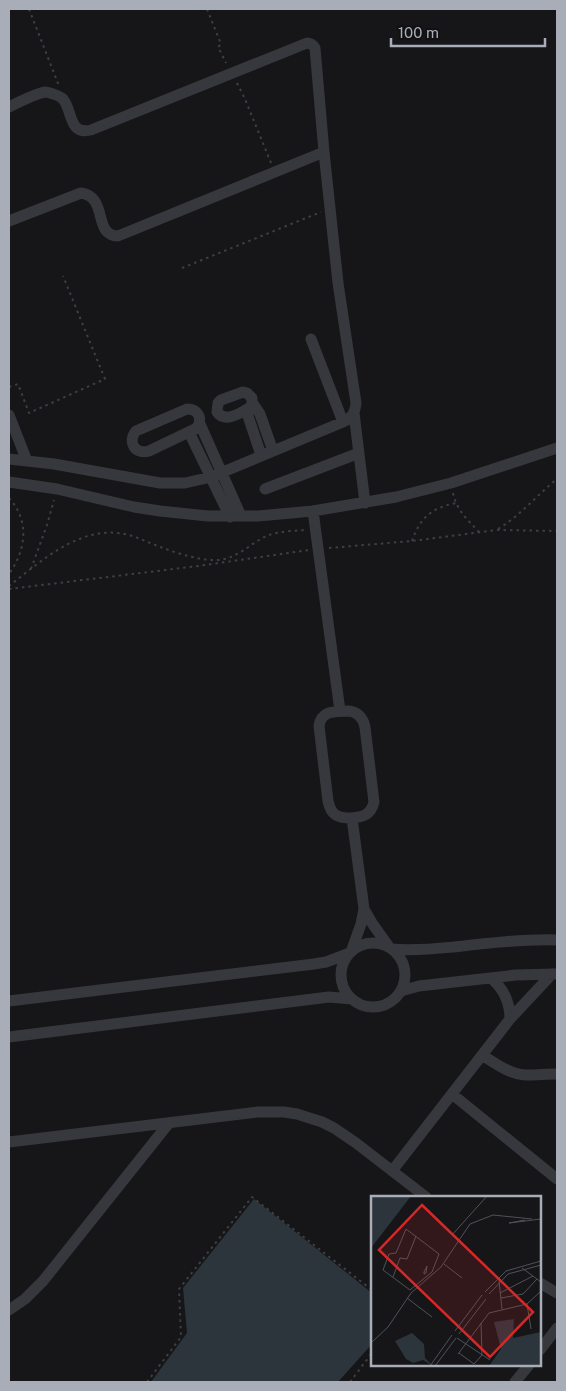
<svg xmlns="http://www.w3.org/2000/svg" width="566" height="1391" font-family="'Public Sans',sans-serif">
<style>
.water{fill:#2c353c}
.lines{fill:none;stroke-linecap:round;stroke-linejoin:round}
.path{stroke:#3d3f44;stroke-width:2;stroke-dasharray:2.5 4;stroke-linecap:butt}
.minor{stroke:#37383d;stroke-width:11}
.inset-road{fill:none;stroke:#505258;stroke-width:1}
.view{fill:#d62828;fill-opacity:0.15;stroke:#d62828;stroke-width:2.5}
.inset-edge{fill:none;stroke:#a8adb8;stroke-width:2.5}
</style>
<rect width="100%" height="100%" fill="#161618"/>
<path class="water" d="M254,1199L372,1293V1344L338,1382H151L187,1333L183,1288Z"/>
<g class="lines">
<path class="path" d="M29,9L59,86
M207,9L221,44L218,47L226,63
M237,83L245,99L271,163
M182,268L321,212
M9,387L18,384L29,413L105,379L63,276
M453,493C457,511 467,519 479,532
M9,498C30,521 26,550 9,574
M498,529C521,515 537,495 557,479
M412,541C420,518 431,508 456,503
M329,548L412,541L497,530L557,531
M31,569L47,525L54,500
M9,586C45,558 88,518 138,538C160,547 193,561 218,560C238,559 251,542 269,535C280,531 294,531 306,530
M9,589L198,566L309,550
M147,1382L181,1337L179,1289L252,1197L372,1290
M350,1382L372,1353"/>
<path class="minor" d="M9,107C17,103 37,93 45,92C48,92 50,93 53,94C56,95 60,96 63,99C73,111 68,135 91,130L307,43C311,43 313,45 315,48L324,152L338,283L356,403C355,413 352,418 343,422L211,477L185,483H160L54,464L9,459
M9,221L81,193C109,197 92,235 118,236L324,152
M311,339L343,422
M243,392L247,393L252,398V405L249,408C239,414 225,423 217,412L218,403L221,400Z
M252,402L260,414L273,451
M187,409C198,409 203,418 197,428L149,451C135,455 127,442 136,431Z
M246,410L261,455
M354,413L365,503
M9,415L27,461
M200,424L241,516
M189,432L230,517
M9,482L57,489L134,507L160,511L208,516H258L313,511L396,497L451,483L557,448
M265,489L359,453
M313,511L340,711
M347,711C357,711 363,717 365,727L374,802C371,815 363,817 351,818C337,818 331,815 328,801L319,726C321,710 335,712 347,711Z
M364,909L372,923L389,947
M341 975a32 32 0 1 1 64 0a32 32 0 1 1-64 0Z
M392,949C413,951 433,949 454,947C488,943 523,939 557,940
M351,952L361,924L364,909L352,818
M491,978C504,989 510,1002 510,1019
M401,991L419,986L516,975L555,974
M9,1001L314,964L326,962L350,953
M9,1037L329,997L352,999
M482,1055C495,1063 509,1074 525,1075C536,1075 547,1074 557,1074
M452,1094L557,1179
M9,1142L258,1112H284L297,1114L322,1122L334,1128L356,1143L426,1197
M392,1171L510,1019L552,974
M540,1283L557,1293
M9,1310L25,1299L43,1281L169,1123
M540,1350L557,1328
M515,1382L529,1365"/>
</g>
<g transform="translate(371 1196)">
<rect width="170" height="170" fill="#161618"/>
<path d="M0,0H40L0,52ZM143,123L142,142L170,136V170H118L130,153L123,126ZM41,137L53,148L54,162L62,170L52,164L42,167L35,163L24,145Z" fill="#2c353c"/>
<path class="inset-road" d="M154,24L138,27L170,23M35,33L68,58L61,76L39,94L12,74L18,58L25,57ZM81,39L116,0M73,68L91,82M56,70L55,77L53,78V76ZM151,72L170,86M22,81L29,62L36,63L45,40M128,85L131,113M114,96L135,75L170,65M129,97L162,80M118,98L137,78L170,69M36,102L61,121M130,102L152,98L166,83M156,108L160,133M84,135L111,99M88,138L115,103M86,142L119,164M0,147L17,131L40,97L70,71L99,28L122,19L161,23M88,157L103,168L111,159L110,127M87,158L118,117L156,108L170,95M59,170L81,139M64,170L85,142"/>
<path class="view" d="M51,9L162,116L119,161L8,54Z"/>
<rect width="170" height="170" class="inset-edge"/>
</g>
<rect width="566" height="1391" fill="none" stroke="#a8adb8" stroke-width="20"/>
<path d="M391 38v8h154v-8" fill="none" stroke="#a8adb8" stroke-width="2.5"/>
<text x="398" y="38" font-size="15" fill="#a8adb8" stroke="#111113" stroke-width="4" paint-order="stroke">100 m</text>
</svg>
